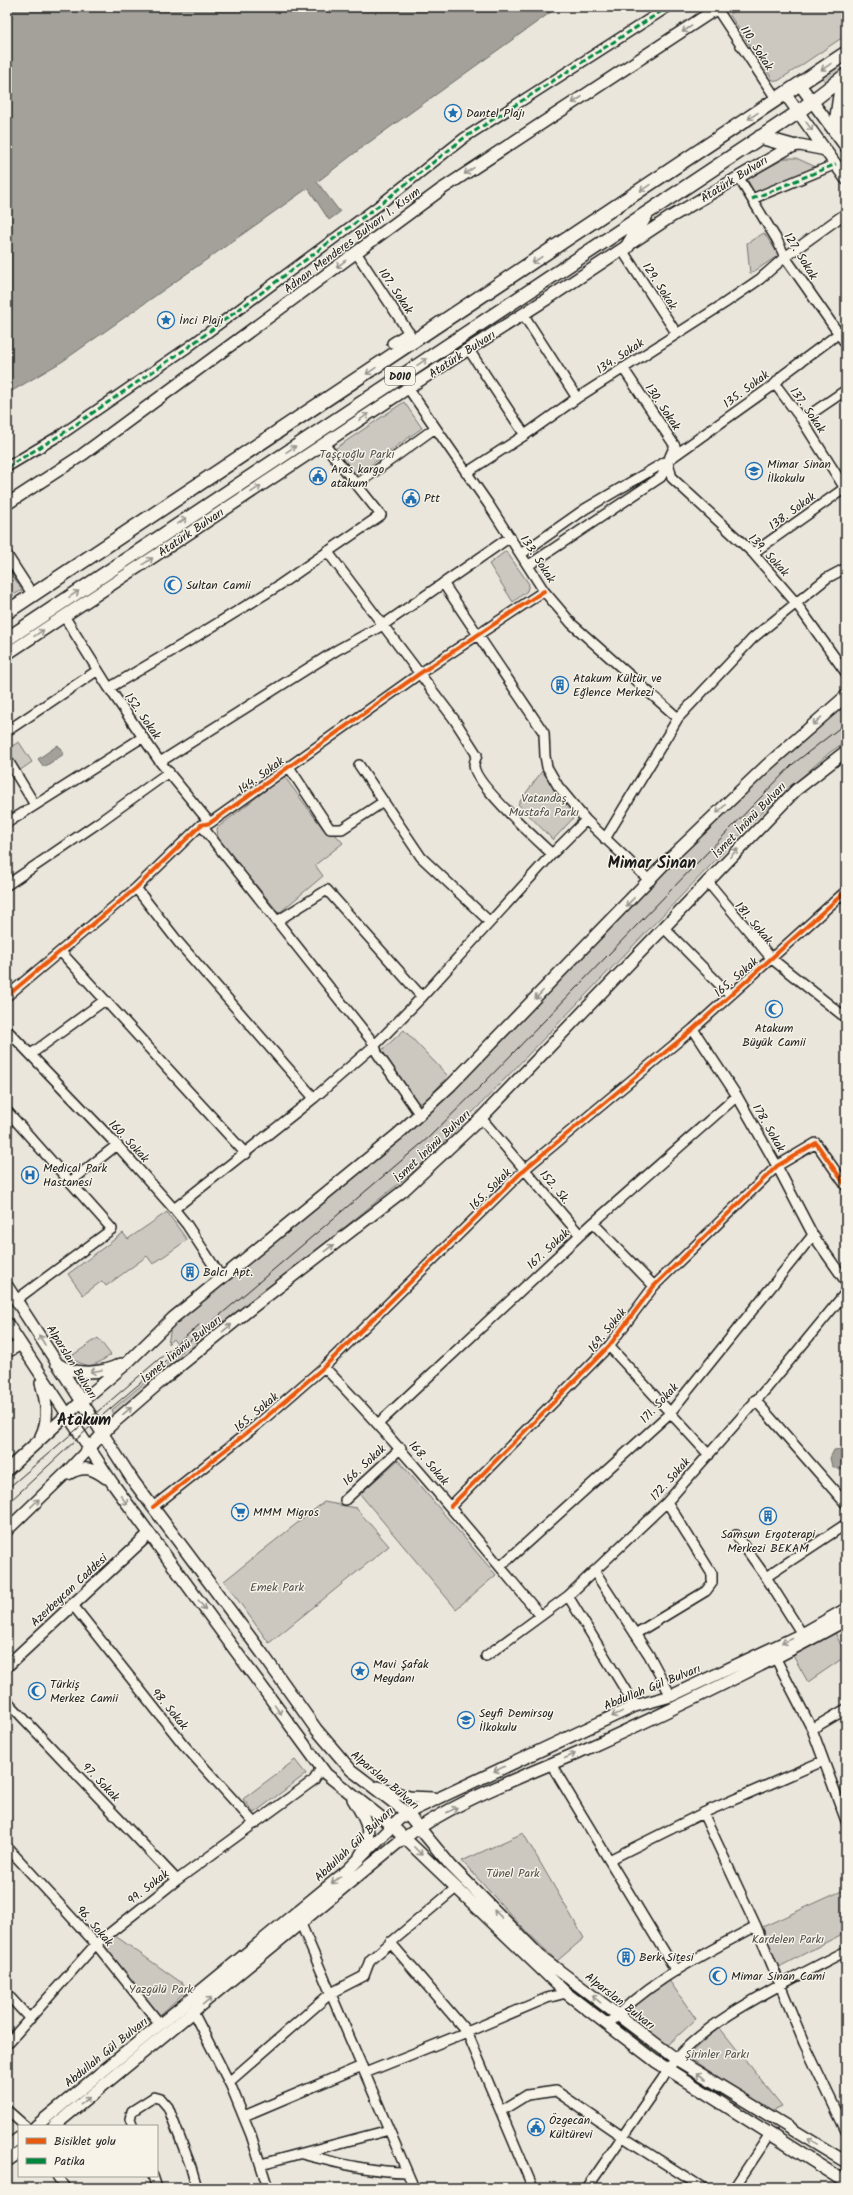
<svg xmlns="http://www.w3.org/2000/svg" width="853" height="2195" font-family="Kalam,sans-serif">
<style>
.green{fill:#ccc8c0;stroke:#74726e}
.water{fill:#a3a19a;stroke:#6d6c68}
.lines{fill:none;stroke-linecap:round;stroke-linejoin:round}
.minor-casing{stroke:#1c1c1c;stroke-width:12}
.major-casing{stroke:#1c1c1c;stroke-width:14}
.highway-casing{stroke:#1c1c1c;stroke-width:16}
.minor{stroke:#f7f3e8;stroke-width:9}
.major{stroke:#f7f3e8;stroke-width:11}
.highway{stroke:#f7f3e8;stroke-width:13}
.tram{stroke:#1c1c1c;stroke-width:1}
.quiet{stroke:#00873e;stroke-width:3;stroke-dasharray:6 3;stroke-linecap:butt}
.cycleway-casing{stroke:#f7f3e8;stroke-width:6}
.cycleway{stroke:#e8590c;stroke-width:4}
.oneway{stroke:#94928c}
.labels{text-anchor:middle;stroke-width:3;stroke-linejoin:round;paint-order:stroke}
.shield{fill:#f7f3e8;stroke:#5e5c59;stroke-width:1}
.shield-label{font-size:11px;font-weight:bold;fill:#1c1c1c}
.street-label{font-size:12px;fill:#1c1c1c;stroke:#f7f3e8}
.poi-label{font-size:12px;fill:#1c1c1c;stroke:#f7f3e8;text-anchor:start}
.park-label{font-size:12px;fill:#51504d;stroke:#f7f3e8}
.district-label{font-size:16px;font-weight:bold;fill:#1c1c1c;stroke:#f7f3e8}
</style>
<rect width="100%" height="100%" fill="#eae6dc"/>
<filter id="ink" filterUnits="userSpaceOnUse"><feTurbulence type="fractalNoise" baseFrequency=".025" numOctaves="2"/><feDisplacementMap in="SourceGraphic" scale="8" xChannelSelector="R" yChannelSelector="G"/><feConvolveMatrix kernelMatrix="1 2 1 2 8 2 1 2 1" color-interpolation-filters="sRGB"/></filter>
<g filter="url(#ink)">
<path class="green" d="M740,7H846V35L778,81L773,80L729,14Z
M846,59V80L831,91L821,76Z
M786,158H796L816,167L755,193L747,179Z
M764,233L779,255L750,274L747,243Z
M404,402L422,428L354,477L333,450Z
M506,551L529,584L527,591L513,602L489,564Z
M7,566L22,590L7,599Z
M846,696V741L829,753L758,816L424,1163L114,1414L112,1410L182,1351L173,1339L168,1344L171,1327L482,1060L655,882L762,768Z
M19,742L32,762L19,771L7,749Z
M542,771L576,815L553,840L518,804Z
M284,776L324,830L334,833L343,843L315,865L323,876L279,913L218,839L217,828Z
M404,1030L448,1076L424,1103H416L381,1051Z
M167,1212L187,1240L153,1264L147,1256L106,1286L102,1281L83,1295L68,1274L123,1233L128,1239Z
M98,1338L111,1355C92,1367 89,1370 70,1357Z
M398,1460L496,1575L456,1609L360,1494Z
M324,1502L356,1508L389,1546L269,1643L224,1581Z
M834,1630L846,1656L808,1682L792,1654Z
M295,1760L306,1774L254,1813L243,1799Z
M523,1833L584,1938L557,1961L519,1924L462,1861Z
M846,1889V1932L777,1968L758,1929Z
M114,1935L189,1988L160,2015L101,1945Z
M666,1976L696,2019L666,2047L623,2012Z
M719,2027L782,2106L769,2112L687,2056Z"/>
<path class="water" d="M7,7H558L364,146L317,182L340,212L329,220L308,188L63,361L7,394Z
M58,745L64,754L44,767L38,759Z
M843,1449L846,1451V1468L840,1470L832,1466L830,1458L834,1450Z"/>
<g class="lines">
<g class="minor-casing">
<path id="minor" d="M717,9L777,100
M739,178L777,240L785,257L846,344
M752,199L836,164
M622,250L677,334
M357,254L415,342
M523,314L577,398
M392,343L409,332
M469,350L525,435
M775,384L802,420L846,490
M408,388L489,505L544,591L572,624L678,718
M802,420L846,390
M668,462L672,478L753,553L796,603L846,673
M7,467L62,434L187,348L378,206L464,138L668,7
M466,473L525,435L577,398L725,303L760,279L785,257L846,213
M356,485L435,428
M327,551L454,719L477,755C476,758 474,762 474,765C473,782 537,840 552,854L586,820
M753,553L845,488
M521,554L585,509L667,461L775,384L783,375L846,328
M7,555L29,589
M529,565L661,477C667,467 669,456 675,446L623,368
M443,583L544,733L545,756L547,767L558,786L586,820L650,881
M64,616L109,688L160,762L210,823
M109,688L192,639L275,588L381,515L324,444
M7,731L98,670
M7,759L35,805
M160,762L337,650L383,625L510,537
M359,765L421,857L490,922
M289,767L330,829H342L383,802
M7,823L143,737
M201,825L375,1045L422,997L552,854
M605,839L678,718L753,638L827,578L846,568
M707,881L772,959L846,1018
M7,885L98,823L169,772
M136,888L179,943L314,1098
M277,921L327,890L422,997
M664,928L730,995
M61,952L246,1154
M7,996L136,888L201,825L210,823L419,674L544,591
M693,1029L737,1096L777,1166L813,1235L846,1282
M7,1030L117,1145L174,1209L187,1225L221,1277
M31,1054L105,1000
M7,1111L112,1229L16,1300
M481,1118L580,1235
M70,1182L117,1145
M174,1209L314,1098L375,1045L377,1053L420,1115
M593,1223L654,1286
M609,1346L709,1455
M324,1367C401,1446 470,1531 541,1616
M755,1400L846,1504
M379,1423L593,1223L737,1096
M345,1500L401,1448
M451,1506L609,1346L654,1286L777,1166L816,1143L846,1186
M153,1507L257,1425L324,1367L525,1169L693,1029L846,891
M736,1535L766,1577L802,1634
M500,1567L669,1414L813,1235
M594,1571L649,1655L671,1696
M766,1577L846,1524
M568,1596L635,1706
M72,1604L183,1744L255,1824
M635,1634L706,1591L712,1583V1574L667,1502
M486,1656L568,1596L667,1502L767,1388L846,1292
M776,1659L812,1729L846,1821
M7,1701L177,1880
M812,1729L846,1709
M551,1764L676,1971
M703,1813L756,1926
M7,1847L96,1944L160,2024
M609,1860L703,1813L823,1761
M301,1924L414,2188
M7,1994L30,2019
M193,2012L231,2086L251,2135L268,2188
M608,2025C647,1981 705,1954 756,1926L804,2043L846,2131
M7,2044L96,1944L177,1880L314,1780L321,1768
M365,2073L467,2032L390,1942
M229,2082L331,1993L364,1976L370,1960L456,1888
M7,2110L25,2126
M501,2111L527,2095L556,2091L620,2135L703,2188
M244,2116L362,2066
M133,2126L130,2119L132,2111L154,2097L161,2099L168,2107L191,2167L197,2188
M302,2154C337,2163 371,2172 407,2172
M261,2164L389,2130
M57,2176L65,2188
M153,2176L157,2188
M533,2188L467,2032L547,1998L566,1993
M587,2188L663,2078C688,2026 795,1978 846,1951
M734,2188L770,2134"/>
</g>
<g class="major-casing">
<path id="major" d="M800,85L846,147
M786,95L846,179
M839,137L846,118
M7,504L82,455L442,189L719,7
M7,654L408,388L553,295L669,218L792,146L800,145L826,150
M7,1286L134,1482L262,1653L316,1729L351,1770L407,1813L451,1866L541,1957L676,2059L846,2162
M7,1323L113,1484L326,1774L392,1826L566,1993L655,2061L846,2182
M7,1352L21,1344
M56,1363C76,1376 101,1374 121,1364
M41,1436C50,1419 46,1400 41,1383
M7,1470L81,1402L126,1364L173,1318L398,1134L451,1085L670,858L766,766L846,696
M68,1474C83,1465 93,1468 106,1478
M7,1530L68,1471L111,1425L166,1377L254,1306L403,1191L481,1118L796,790L846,751
M7,1666L149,1534
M378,1787L409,1797L433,1798
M353,1799C366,1820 375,1832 360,1856
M36,2126L348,1870L399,1819L407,1813L635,1706L671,1696L802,1634L846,1609
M54,2126L400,1841C453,1801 525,1776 586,1749C674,1709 761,1667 846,1620
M7,2147L19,2138
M7,2161L19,2153"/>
</g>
<g class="highway-casing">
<path id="highway" d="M835,131L840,95L846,77
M760,137L792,146
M627,247L646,215
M7,612L846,53
M7,639L794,115L846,75"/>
</g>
<use href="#minor" class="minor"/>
<use href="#major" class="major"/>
<use href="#highway" class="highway"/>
<path class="tram" d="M7,1489L199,1325
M7,1504L104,1414L428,1138L483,1084L793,764L846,723"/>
<path class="quiet" d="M752,199L836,164
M7,467L62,434L187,348L378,206L464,138L668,7"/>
<g class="cycleway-casing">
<path id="cycleway" d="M7,996L136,888L201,825L210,823L419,674L544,591
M451,1506L609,1346L654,1286L777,1166L816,1143L846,1186
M153,1507L257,1425L324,1367L525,1169L693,1029L846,891"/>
</g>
<use href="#cycleway" class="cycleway"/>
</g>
<defs><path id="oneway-shaft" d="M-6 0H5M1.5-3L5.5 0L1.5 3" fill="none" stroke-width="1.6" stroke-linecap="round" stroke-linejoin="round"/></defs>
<g class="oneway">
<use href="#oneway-shaft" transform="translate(687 29) rotate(147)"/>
<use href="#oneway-shaft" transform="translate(826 67) rotate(146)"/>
<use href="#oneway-shaft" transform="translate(577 100) rotate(147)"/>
<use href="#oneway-shaft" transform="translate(753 116) rotate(146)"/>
<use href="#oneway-shaft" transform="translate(809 126) rotate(55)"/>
<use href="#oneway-shaft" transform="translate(469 171) rotate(146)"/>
<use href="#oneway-shaft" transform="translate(645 188) rotate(146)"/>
<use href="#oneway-shaft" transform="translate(537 260) rotate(146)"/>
<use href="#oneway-shaft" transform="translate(341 264) rotate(144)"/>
<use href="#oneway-shaft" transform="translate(422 362) rotate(-34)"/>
<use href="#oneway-shaft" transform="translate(371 371) rotate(146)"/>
<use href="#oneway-shaft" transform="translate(364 417) rotate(-34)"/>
<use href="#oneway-shaft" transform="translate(291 449) rotate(-34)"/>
<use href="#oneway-shaft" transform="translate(256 489) rotate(-34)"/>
<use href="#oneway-shaft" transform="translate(182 521) rotate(-34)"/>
<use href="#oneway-shaft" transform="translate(148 561) rotate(-34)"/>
<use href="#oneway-shaft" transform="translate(74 594) rotate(-34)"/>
<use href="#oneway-shaft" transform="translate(39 633) rotate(-34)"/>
<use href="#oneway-shaft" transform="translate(817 721) rotate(139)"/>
<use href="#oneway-shaft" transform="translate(721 809) rotate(136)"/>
<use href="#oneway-shaft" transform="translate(734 853) rotate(-46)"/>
<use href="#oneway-shaft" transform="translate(630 902) rotate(134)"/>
<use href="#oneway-shaft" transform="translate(539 995) rotate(134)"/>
<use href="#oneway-shaft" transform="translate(329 1248) rotate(-37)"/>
<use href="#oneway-shaft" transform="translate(227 1328) rotate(-40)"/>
<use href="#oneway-shaft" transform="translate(42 1340) rotate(-121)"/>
<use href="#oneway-shaft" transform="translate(96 1371) rotate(171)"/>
<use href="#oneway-shaft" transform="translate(127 1411) rotate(-41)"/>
<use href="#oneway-shaft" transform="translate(124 1500) rotate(54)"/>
<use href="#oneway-shaft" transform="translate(35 1503) rotate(-44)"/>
<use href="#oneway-shaft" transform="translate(202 1605) rotate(53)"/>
<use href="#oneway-shaft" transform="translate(787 1641) rotate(155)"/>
<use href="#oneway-shaft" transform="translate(278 1710) rotate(54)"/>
<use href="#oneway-shaft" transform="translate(617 1714) rotate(154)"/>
<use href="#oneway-shaft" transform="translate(570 1756) rotate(-24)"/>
<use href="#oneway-shaft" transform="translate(499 1769) rotate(155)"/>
<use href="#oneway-shaft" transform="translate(452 1810) rotate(-26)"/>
<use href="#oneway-shaft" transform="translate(418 1851) rotate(45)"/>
<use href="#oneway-shaft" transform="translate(336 1880) rotate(141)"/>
<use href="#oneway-shaft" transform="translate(498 1914) rotate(-136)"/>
<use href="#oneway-shaft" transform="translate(596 1999) rotate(-141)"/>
<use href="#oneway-shaft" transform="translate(207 2001) rotate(-39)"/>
<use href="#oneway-shaft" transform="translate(701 2076) rotate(-147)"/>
<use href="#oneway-shaft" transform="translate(85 2101) rotate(-39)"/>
<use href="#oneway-shaft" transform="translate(812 2142) rotate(-149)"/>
</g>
</g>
<defs>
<g id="sight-ring" transform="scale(0.9)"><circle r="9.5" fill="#f7f3e8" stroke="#1f6fb2" stroke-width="1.5"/><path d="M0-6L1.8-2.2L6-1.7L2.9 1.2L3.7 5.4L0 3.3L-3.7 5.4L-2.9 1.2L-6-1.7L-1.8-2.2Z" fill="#1f6fb2"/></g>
<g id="school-ring" transform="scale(0.9)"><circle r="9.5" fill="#f7f3e8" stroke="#1f6fb2" stroke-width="1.5"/><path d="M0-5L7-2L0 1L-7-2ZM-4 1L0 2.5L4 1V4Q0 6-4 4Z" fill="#1f6fb2"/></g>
<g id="civic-ring" transform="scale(0.9)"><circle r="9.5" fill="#f7f3e8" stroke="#1f6fb2" stroke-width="1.5"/><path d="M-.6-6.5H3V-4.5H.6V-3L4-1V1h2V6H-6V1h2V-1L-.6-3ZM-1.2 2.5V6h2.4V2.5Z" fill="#1f6fb2"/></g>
<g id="mosque-ring" transform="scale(0.9)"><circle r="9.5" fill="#f7f3e8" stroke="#1f6fb2" stroke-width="1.5"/><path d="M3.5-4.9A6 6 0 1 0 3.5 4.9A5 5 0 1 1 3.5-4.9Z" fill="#1f6fb2"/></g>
<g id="building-ring" transform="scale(0.9)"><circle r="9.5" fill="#f7f3e8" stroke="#1f6fb2" stroke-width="1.5"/><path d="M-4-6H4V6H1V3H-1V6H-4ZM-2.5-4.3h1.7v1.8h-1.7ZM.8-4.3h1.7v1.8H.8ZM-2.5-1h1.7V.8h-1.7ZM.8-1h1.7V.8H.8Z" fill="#1f6fb2"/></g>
<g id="hospital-ring" transform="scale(0.9)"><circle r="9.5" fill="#f7f3e8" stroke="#1f6fb2" stroke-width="1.5"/><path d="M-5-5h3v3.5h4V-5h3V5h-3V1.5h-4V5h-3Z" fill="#1f6fb2"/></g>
<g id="supermarket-ring" transform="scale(0.9)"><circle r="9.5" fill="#f7f3e8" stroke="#1f6fb2" stroke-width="1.5"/><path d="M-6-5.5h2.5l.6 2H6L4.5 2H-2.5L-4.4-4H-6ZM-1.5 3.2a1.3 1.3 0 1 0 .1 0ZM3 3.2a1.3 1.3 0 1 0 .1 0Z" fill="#1f6fb2"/></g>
</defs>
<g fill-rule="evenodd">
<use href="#sight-ring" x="453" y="113"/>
<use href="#sight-ring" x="166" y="320"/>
<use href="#school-ring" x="754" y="471"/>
<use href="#civic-ring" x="318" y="476"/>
<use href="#civic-ring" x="411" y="498"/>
<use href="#mosque-ring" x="173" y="585"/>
<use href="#building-ring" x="560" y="685"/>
<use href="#mosque-ring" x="774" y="1009"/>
<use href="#hospital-ring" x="30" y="1175"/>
<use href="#building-ring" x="190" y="1272"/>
<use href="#supermarket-ring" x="240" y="1512"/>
<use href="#building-ring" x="768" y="1516"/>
<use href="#sight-ring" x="360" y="1671"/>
<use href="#mosque-ring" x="37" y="1691"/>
<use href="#school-ring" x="466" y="1720"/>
<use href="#building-ring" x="626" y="1957"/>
<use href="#mosque-ring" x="718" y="1976"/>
<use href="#civic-ring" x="536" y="2127"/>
</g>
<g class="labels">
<rect class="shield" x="385" y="367" width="30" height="18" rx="3"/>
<g class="shield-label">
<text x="400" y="380">D010</text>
</g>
<g class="street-label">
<text transform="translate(757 48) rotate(57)" y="4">110. Sokak</text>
<text transform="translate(734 179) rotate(-32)" y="4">Atatürk Bulvarı</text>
<text transform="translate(352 240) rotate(-37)" y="4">Adnan Menderes Bulvarı 1. Kısım</text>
<text transform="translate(801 256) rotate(58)" y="4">127. Sokak</text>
<text transform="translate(660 286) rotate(57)" y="4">129. Sokak</text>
<text transform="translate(396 291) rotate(56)" y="4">107. Sokak</text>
<text transform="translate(462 354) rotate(-33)" y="4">Atatürk Bulvarı</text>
<text transform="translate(620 356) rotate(-33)" y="4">134. Sokak</text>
<text transform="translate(746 389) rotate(-37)" y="4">135. Sokak</text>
<text transform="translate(663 407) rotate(56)" y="4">130. Sokak</text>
<text transform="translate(808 410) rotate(55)" y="4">137. Sokak</text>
<text transform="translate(792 511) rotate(-36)" y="4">138. Sokak</text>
<text transform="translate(191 532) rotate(-34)" y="4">Atatürk Bulvarı</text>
<text transform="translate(769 555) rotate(47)" y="4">139. Sokak</text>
<text transform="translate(538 559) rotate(57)" y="4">133. Sokak</text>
<text transform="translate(143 716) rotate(55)" y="4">152. Sokak</text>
<text transform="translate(261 775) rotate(-36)" y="4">144. Sokak</text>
<text transform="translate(749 820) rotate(-46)" y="4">İsmet İnönü Bulvarı</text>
<text transform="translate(754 923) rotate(50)" y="4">181. Sokak</text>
<text transform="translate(736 977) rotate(-41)" y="4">165. Sokak</text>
<text transform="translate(769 1128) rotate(60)" y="4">178. Sokak</text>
<text transform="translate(129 1141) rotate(47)" y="4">160. Sokak</text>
<text transform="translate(432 1146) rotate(-43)" y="4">İsmet İnönü Bulvarı</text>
<text transform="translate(555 1187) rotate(50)" y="4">152. Sk.</text>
<text transform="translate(490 1189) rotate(-45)" y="4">165. Sokak</text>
<text transform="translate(548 1249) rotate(-43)" y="4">167. Sokak</text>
<text transform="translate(607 1330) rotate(-51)" y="4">169. Sokak</text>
<text transform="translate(181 1349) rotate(-39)" y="4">İsmet İnönü Bulvarı</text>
<text transform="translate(72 1362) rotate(58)" y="4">Alparslan Bulvarı</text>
<text transform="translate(659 1403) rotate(-47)" y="4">171. Sokak</text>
<text transform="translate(256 1412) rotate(-40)" y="4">165. Sokak</text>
<text transform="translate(429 1463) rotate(49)" y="4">168. Sokak</text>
<text transform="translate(364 1465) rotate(-43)" y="4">166. Sokak</text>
<text transform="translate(670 1479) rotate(-48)" y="4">172. Sokak</text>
<text transform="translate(69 1590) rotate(-43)" y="4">Azerbeycan Caddesi</text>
<text transform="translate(652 1687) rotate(-22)" y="4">Abdullah Gül Bulvarı</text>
<text transform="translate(170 1709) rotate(50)" y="4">98. Sokak</text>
<text transform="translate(385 1780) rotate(40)" y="4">Alparslan Bulvarı</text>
<text transform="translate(101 1782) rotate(46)" y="4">97. Sokak</text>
<text transform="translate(354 1844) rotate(-43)" y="4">Abdullah Gül Bulvarı</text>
<text transform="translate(148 1887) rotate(-38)" y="4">99. Sokak</text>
<text transform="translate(95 1926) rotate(49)" y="4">96. Sokak</text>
<text transform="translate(620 2001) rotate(38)" y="4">Alparslan Bulvarı</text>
<text transform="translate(106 2052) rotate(-39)" y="4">Abdullah Gül Bulvarı</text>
</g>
<g class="poi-label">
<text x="466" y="117">Dantel Plajı</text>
<text x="179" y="324">İnci Plajı</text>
<text x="767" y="468">Mimar Sinan<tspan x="767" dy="14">İlkokulu</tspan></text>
<text x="331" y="473">Aras kargo<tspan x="331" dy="14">atakum</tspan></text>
<text x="424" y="502">Ptt</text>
<text x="186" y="589">Sultan Camii</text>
<text x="573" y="682">Atakum Kültür ve<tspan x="573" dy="14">Eğlence Merkezi</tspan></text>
<text x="774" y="1032" text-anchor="middle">Atakum<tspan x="774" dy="14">Büyük Camii</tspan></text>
<text x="43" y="1172">Medical Park<tspan x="43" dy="14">Hastanesi</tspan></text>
<text x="203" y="1276">Balcı Apt.</text>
<text x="253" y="1516">MMM Migros</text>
<text x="768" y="1538" text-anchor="middle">Samsun Ergoterapi<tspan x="768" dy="14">Merkezi BEKAM</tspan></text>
<text x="373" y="1668">Mavi Şafak<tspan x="373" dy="14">Meydanı</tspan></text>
<text x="50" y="1688">Türkiş<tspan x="50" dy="14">Merkez Camii</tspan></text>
<text x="479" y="1717">Seyfi Demirsoy<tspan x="479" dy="14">İlkokulu</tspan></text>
<text x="639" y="1961">Berk Sitesi</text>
<text x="731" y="1980">Mimar Sinan Cami</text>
<text x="549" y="2124">Özgecan<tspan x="549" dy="14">Kültürevi</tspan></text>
</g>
<g class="park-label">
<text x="357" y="458">Taşçıoğlu Parkı</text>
<text x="544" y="802">Vatandaş<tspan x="544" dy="14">Mustafa Parkı</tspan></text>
<text x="277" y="1591">Emek Park</text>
<text x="513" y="1877">Tünel Park</text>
<text x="788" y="1943">Kardelen Parkı</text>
<text x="161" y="1993">Yazgülü Park</text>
<text x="717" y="2058">Şirinler Parkı</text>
</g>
<g class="district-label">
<text x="652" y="868">Mimar Sinan</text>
<text x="84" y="1425">Atakum</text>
</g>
</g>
<rect width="853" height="2195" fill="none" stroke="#f7f3e8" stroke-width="24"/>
<rect x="12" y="12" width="829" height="2171" fill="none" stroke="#1c1c1c" stroke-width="1.5" filter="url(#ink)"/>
<rect x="18" y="2125" width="140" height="52" fill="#f7f3e8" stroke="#9f9d96"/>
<rect x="26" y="2138" width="20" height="6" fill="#e8590c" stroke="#9f9d96"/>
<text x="54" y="2145" font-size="12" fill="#1c1c1c">Bisiklet yolu</text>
<rect x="26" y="2158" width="20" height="6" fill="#00873e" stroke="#9f9d96"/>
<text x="54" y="2165" font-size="12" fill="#1c1c1c">Patika</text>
</svg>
